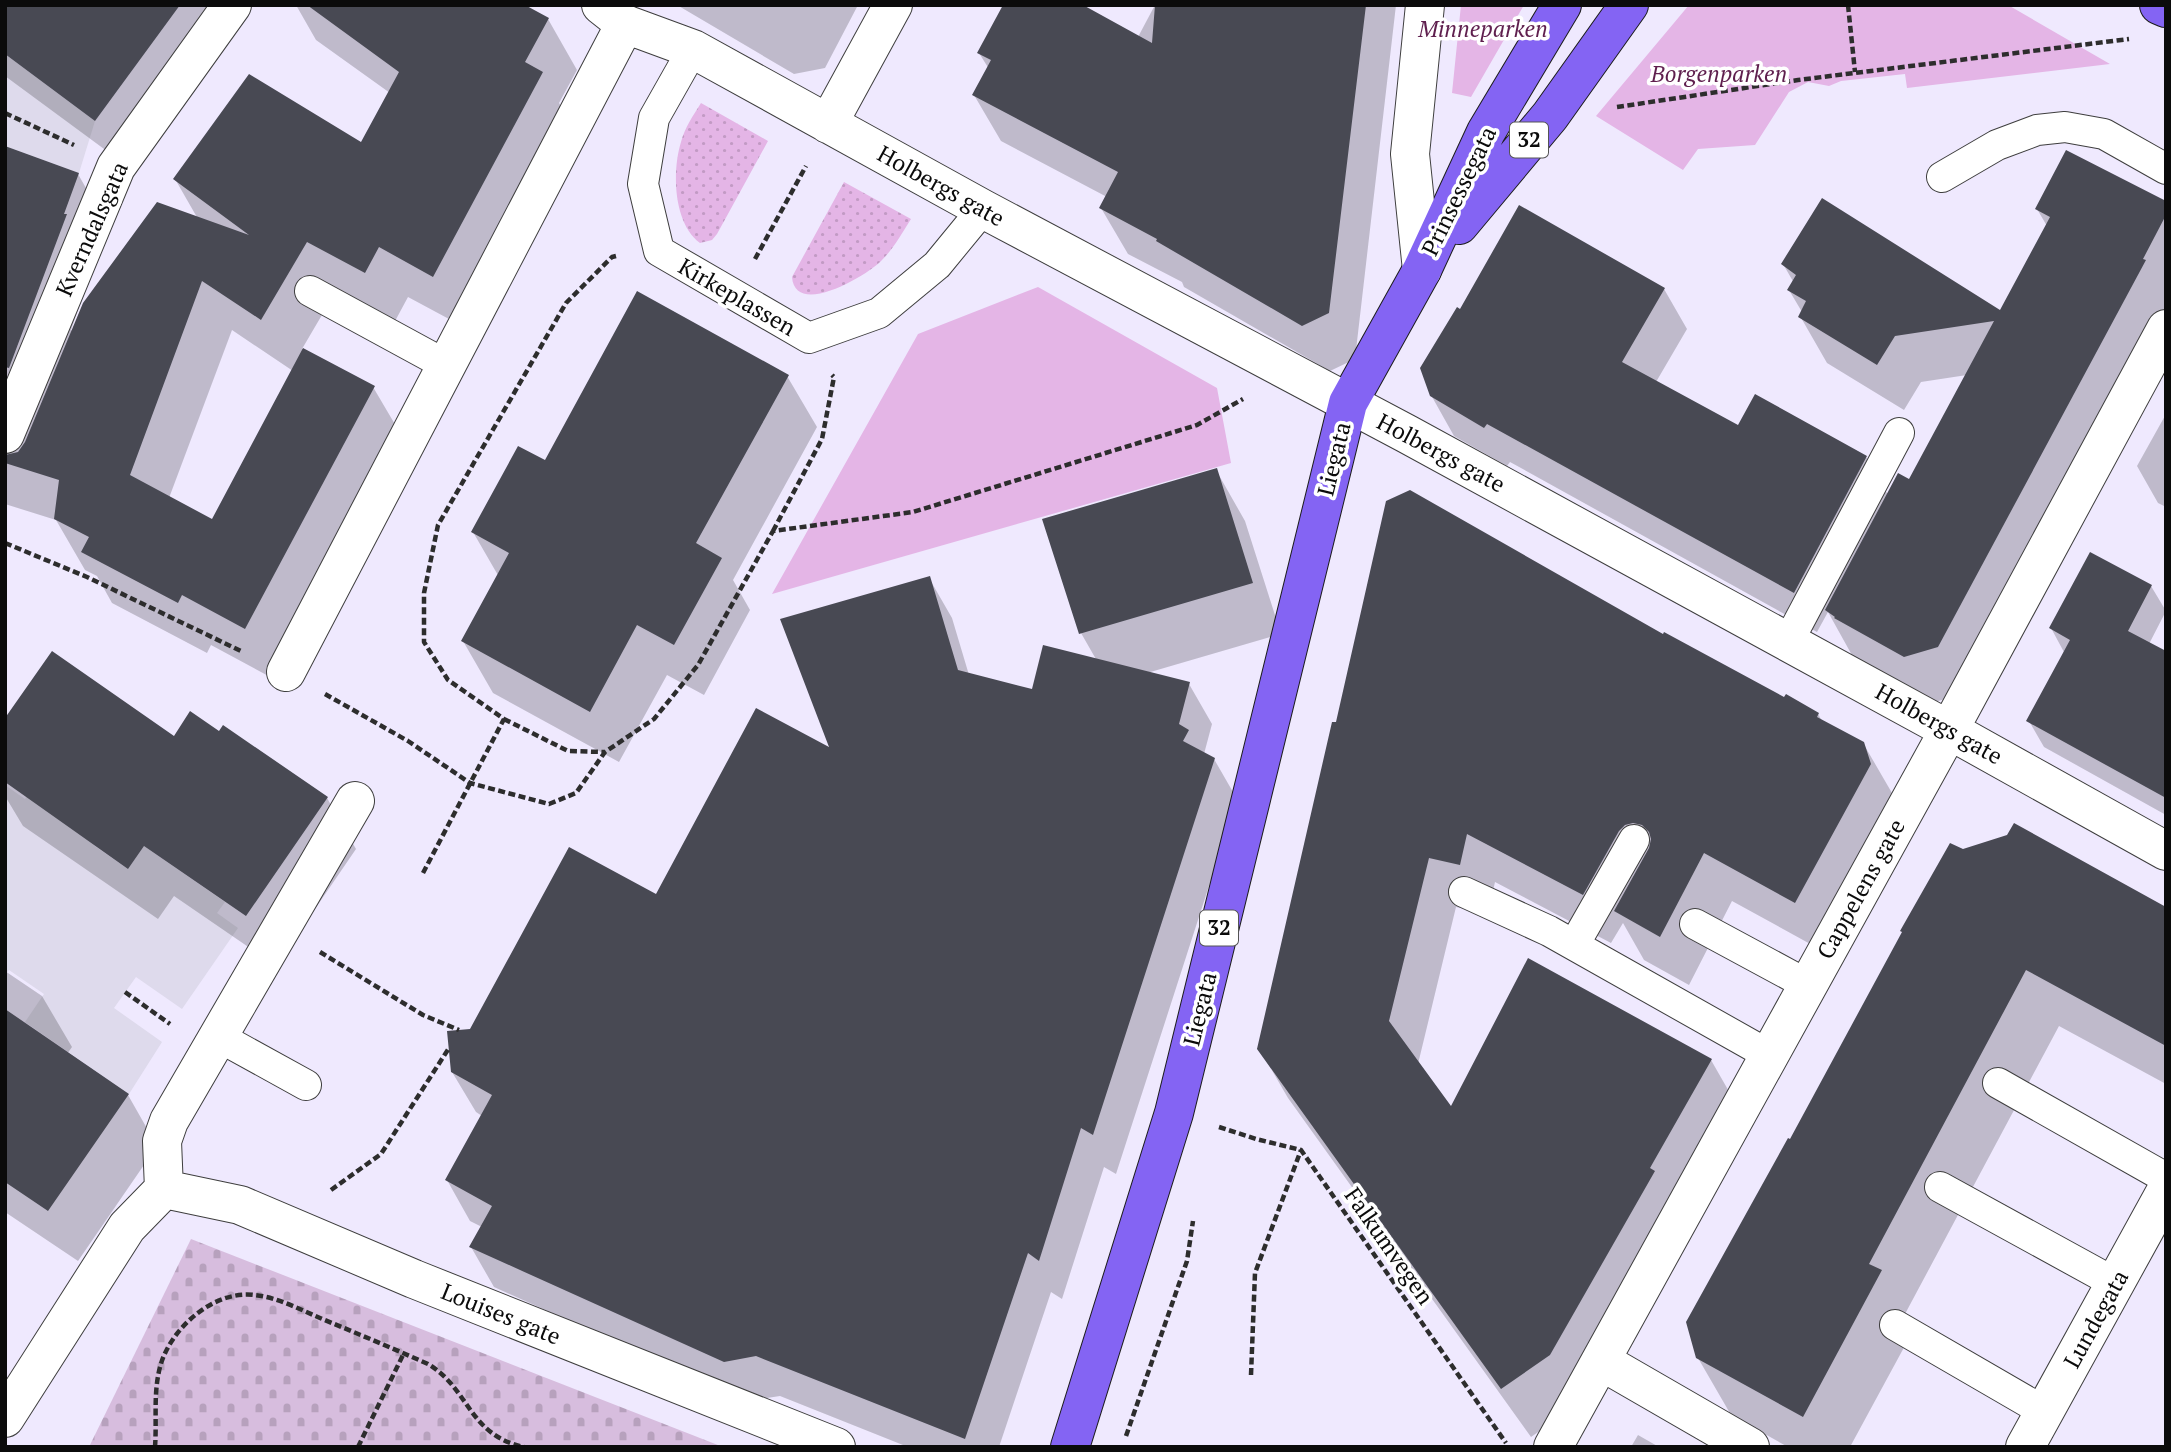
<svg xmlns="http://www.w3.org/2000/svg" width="2171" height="1452" font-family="'PT Serif',serif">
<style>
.grass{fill:url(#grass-dots)}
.cemetery{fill:url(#cemetery-stones)}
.park{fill:#e4b5e6}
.plaza{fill:#dedaec}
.shadow{fill:#0003;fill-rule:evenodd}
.building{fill:#484953}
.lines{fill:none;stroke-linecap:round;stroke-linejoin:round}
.service-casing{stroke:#3e3e3e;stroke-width:32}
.pedestrian-casing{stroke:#3e3e3e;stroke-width:40}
.minor-casing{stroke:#3e3e3e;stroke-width:40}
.primary-casing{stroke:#1c1c1c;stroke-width:40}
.path{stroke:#2d2d2d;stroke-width:4.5;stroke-dasharray:7 3.5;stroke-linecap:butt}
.service{stroke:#fff;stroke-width:30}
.pedestrian{stroke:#fff;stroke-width:38}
.minor{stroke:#fff;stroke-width:38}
.primary{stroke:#8464f3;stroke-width:38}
.labels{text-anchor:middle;stroke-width:7;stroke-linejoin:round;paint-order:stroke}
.shield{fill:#fff;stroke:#545454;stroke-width:2}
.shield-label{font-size:21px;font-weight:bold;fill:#0b0b0b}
.park-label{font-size:23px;font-style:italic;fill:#5f1f4e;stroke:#fff}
.street-label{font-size:23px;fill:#0b0b0b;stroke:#fff}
</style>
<defs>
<pattern id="grass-dots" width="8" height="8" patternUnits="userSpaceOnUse" patternTransform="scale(1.75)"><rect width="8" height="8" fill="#e4b5e6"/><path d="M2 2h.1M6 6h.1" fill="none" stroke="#c29ac4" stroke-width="1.8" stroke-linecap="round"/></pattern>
<pattern id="cemetery-stones" width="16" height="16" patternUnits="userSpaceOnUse" patternTransform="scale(1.75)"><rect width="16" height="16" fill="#d7bdde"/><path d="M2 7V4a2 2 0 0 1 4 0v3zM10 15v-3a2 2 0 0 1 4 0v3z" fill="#b7a1bd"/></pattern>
</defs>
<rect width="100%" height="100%" fill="#efe9fe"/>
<path class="grass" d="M701,103L768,141L717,234L712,240L700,243C673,223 672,171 681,142C685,127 693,116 701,103Z
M844,182L911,219C902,233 894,248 882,260C867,276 795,318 792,277Z"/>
<path class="cemetery" d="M191,1239L723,1447H89Z"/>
<path class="park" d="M1461,5H1524L1471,97L1452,93Z
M1689,5H2008L2110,64L1907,88L1905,74L1841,81L1829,86L1808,82L1789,92L1755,145L1698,149L1683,170L1596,116Z
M1038,287L1217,388L1231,463L772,594L918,334Z"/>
<path class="plaza" d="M5,54L95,121L79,173L5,146Z
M39,778L96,847L128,869L144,846L225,902L217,913L238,928L182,1009L136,977L114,1008L162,1042L129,1094L25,1022L44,994L9,970L5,975V785L25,799Z"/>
<path class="shadow" d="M5,5H231L119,160L5,76Z
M296,5H521L548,19L577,70L559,103L571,123L462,326L408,297L394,323L336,291L302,349L373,387L403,438L274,679L211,645L207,653L112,603L97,576L85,570L56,520L5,504V148L78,174L107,225L71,330L73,331L198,219L175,179L362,145L390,93L316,40ZM232,330L293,371L213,521L169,498Z
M677,5H858L825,68L794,74Z
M1155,5H1396L1355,359L1330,371L1184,287L1182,282L1128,254L1101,208L1107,197L1001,141L974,95L989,69L979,53L1138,37Z
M2166,203V317L1964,693L1932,703L1853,657L1828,612L1817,632L1510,462L1507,466L1454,436L1431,395L1461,311L1664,289L1687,329L1656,382L1739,428L1866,457L1888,495L1909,481L1967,375L1921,382L1904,410L1827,363L1800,316L1802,312L1789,290L1794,283L1783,264L2000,313L2047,226L2037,209Z
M787,376L817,427L733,580L750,610L704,695L667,675L619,762L493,693L463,641L499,577L473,532L546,462Z
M2166,414V507L2158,503L2137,466Z
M1216,470L1245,521L1281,634L1147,673L1189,684L1212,724L1204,754L1214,759L1237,799L1116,1174L1104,1167L1062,1299L1051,1292L999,1447H908L780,1396L748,1401L494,1287L471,1247L482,1227L470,1221L447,1180L482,1116L476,1112L452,1072L472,1031L656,897L832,751L929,578L952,618L969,675L1033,691L1097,661L1081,633Z
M2151,586L2166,611L2149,644L2166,653V815L2044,747L2029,721L2065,654L2051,628Z
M1663,636L1784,700L1818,714L1822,721L1863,743L1892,793L1898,814L1823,951L1732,901L1689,985L1644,960L1623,923L1611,943L1495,882L1488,914L1456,907L1418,1064L1451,1110L1711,1060L1739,1109L1578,1404L1531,1437L1288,1098L1259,1048L1333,724Z
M5,721L327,798L356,849L276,966L174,896L158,919L23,826L5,796Z
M2166,909V1084L2059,1026L1905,1314L1914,1329L1850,1447H1788L1731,1415L1698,1358L1790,1142L1903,933Z
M5,971L42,996L72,1047L67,1054L128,1095L157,1146L78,1261L5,1212Z
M1638,1435L1659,1447H1631Z"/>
<path class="building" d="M5,5H180L95,121L5,54Z
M307,5H525L549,18L525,62L543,72L433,277L379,247L365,273L307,242L261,320L202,281L130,475L212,519L303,348L375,386L245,629L182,595L178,603L81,552L89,537L54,519L59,480L5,463V455L18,452L25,442L83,303L157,202L249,235L173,179L249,74L361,142L399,72Z
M1003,5H1083L1152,43L1155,5H1366L1329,313L1302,326L1156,241L1157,239L1099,208L1118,172L972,95L991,60L977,53Z
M5,146L79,173L64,214H67L9,368L5,367Z
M2066,150L2166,201V215L2143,259L2146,260L1938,647L1904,657L1834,618L1835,617L1825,610L1898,473L1909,479L1994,321L1895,336L1877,365L1798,317L1806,301L1787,290L1796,275L1781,264L1822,198L2000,310L2050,217L2035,209Z
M1519,205L1665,288L1622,362L1738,425L1755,394L1867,456L1794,593L1487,424L1484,428L1430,396L1420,368L1457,307L1460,309Z
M637,291L789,375L696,543L722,558L674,645L637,625L590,712L461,641L509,553L471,532L518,446L545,460Z
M1217,468L1253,583L1079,634L1042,519Z
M1410,490L1663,634L1664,632L1784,697L1786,694L1819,713L1817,717L1864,742L1871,764L1795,903L1704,853L1660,937L1614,911L1649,848L1651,839L1649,832L1642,825L1633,823L1625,825L1619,831L1583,895L1467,834L1460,865L1429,858L1389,1021L1451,1106L1528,958L1712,1059L1650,1168L1655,1171L1550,1355L1501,1389L1257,1049L1332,722H1336L1386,501Z
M2090,552L2152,585L2128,631L2166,651V798L2026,721L2070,640L2049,628Z
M930,576L958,670L1032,689L1043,645L1190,682L1179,724L1189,730L1183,741L1215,758L1093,1135L1081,1128L1039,1261L1028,1253L965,1439L756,1356L724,1362L469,1247L492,1206L445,1180L492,1095L451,1072L447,1031L470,1029L569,847L656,894L756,708L829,747L780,619Z
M52,651L174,736L190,711L219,731L223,725L328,797L246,916L144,846L128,869L5,782V718Z
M2014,823L2166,907V1046L2026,970L1869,1264L1882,1270L1803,1417L1696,1358L1686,1322L1788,1138L1790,1139L1902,932L1900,931L1950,843L1963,849L2007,835Z
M5,1009L129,1094L48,1211L5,1182Z"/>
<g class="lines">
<g class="service-casing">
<path id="service" d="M693,49L654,118L643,184L659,251L809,338L879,313L937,265L983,209
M1942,177L1997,145L2037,130L2065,127L2104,134L2166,169
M310,291L446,365
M1788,642L1899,433
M1464,892L1549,931L1769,1055
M1695,924L1808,985
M1574,945L1634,840
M219,1037L306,1085
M1998,1083L2166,1178
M1940,1187L2115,1283
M1895,1325L2045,1412"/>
</g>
<g class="pedestrian-casing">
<path id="pedestrian" d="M5,434L116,167L232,5"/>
</g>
<g class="minor-casing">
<path id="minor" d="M601,5L625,24L693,49L983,209L1407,434L1949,730L2166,851
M828,124L893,5
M1422,270L1410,154L1425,5
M286,672L625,24
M164,1189L162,1141L169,1121L355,801
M1601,1361L1750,1447
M5,1418L127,1227L164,1189L240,1205L414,1279L836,1447
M1553,1447L1949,730L2166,329
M2025,1447L2166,1191"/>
</g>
<g class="primary-casing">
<path id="primary" d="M2159,5L2166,8
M1459,225L1550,116L1629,5
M1070,1447L1174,1113L1348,403L1422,270L1486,132L1562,5"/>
</g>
<path class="path" d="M1848,5L1855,72
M1617,107L1798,80L2129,39
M5,113L74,145
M755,259L806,166
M773,531L822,439L834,377L832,375
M5,543L87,577L243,652
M325,694L408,741L470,783L549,804L576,793L605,752L654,719L698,665L773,531L913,512L1197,425L1243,399
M504,719L568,751L604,752
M423,873L504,719L448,680L424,642V593L438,525L566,303L612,257L616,256
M320,952L423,1015L459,1030
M125,992L170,1024
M1219,1127L1256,1139L1301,1150L1506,1443
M331,1190L381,1154L449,1048
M1251,1375L1255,1273L1301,1150
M1126,1436L1187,1261L1193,1221
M155,1447C157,1420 153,1394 160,1367C170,1329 213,1290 254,1295C277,1297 299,1309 320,1318C356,1333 392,1348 428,1364C470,1389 468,1435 524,1447
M358,1447L404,1353"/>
<use href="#service" class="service"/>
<use href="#pedestrian" class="pedestrian"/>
<use href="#minor" class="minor"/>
<use href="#primary" class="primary"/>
</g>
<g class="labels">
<g class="shield">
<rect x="1510" y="122.5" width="38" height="35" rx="5"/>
<rect x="1200" y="910.5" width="38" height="35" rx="5"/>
</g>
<g class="shield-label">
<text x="1529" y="147">32</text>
<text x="1219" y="935">32</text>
</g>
<g class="park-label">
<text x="1483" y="37">Minneparken</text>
<text x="1719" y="82">Borgenparken</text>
</g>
<g class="street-label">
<text transform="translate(941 186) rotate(29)" y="8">Holbergs gate</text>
<text transform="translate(1459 191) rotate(-64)" y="8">Prinsessegata</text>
<text transform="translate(92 229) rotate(-66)" y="8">Kverndalsgata</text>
<text transform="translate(737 297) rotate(30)" y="8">Kirkeplassen</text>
<text transform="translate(1441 453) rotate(28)" y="8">Holbergs gate</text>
<text transform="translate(1334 459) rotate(-76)" y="8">Liegata</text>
<text transform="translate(1939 724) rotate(29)" y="8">Holbergs gate</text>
<text transform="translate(1861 889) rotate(-61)" y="8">Cappelens gate</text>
<text transform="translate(1200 1009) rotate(-76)" y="8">Liegata</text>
<text transform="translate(1389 1246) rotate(55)" y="8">Falkumvegen</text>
<text transform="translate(501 1314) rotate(22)" y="8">Louises gate</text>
<text transform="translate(2096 1319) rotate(-61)" y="8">Lundegata</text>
</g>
</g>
<rect width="2171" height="1452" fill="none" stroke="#0b0b0b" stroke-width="14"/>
</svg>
